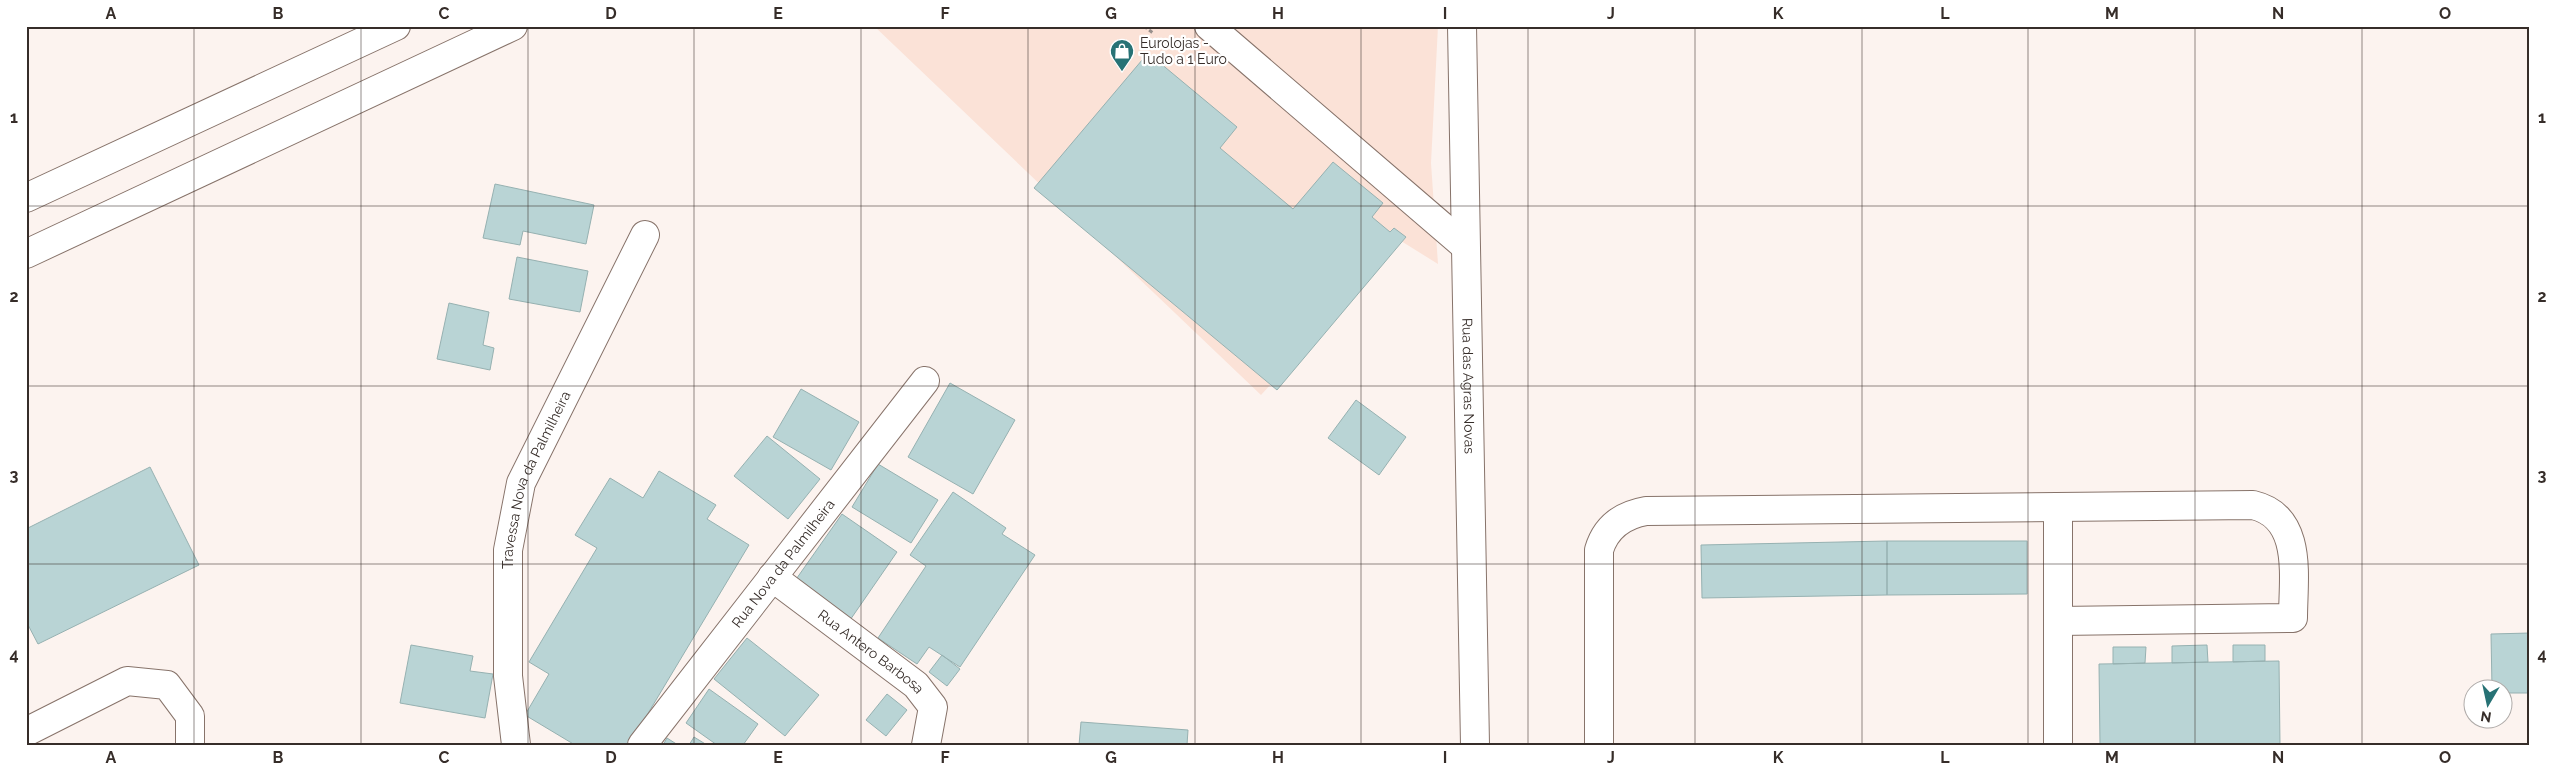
<svg xmlns="http://www.w3.org/2000/svg" width="2556" height="771" font-family="Raleway,sans-serif">
<style>
.built{fill:#fbe2d7}
.building{fill:#b9d4d5;stroke:#96b1b1}
.lines{fill:none;stroke-linecap:round;stroke-linejoin:round}
.minor-casing{stroke:#87736a;stroke-width:30}
.highway-casing{stroke:#87736a;stroke-width:30}
.path{stroke:#99908c;stroke-width:3;stroke-dasharray:4 2.5;stroke-linecap:butt}
.minor{stroke:#fff;stroke-width:28}
.highway{stroke:#fff;stroke-width:28}
.grid{fill:none;stroke:#362d29;stroke-width:1;stroke-opacity:0.55}
.labels{text-anchor:middle;stroke-width:4.5;stroke-linejoin:round;paint-order:stroke}
.poi-label{font-size:14px;fill:#362d29;stroke:#fff;text-anchor:start}
.street-label{font-size:14px;fill:#362d29;stroke:#fff}
.neatline{fill:none;stroke:#362d29;stroke-width:2}
.grid-label{font-size:16px;text-anchor:middle;font-weight:bold;fill:#362d29}
</style>
<rect width="100%" height="100%" fill="#fcf3ef"/>
<path class="built" d="M874,26H1438L1431,163L1438,264L1401,241L1261,395Z"/>
<path class="building" d="M1148,53L1237,127L1220,148L1293,209L1333,162L1383,203L1372,217L1390,232L1394,228L1406,237L1277,390L1034,188Z
M495,184L594,205L586,244L523,231L520,245L483,238Z
M517,257L588,271L580,312L509,299Z
M449,303L489,312L483,345L494,348L490,370L437,359Z
M950,383L1015,420L973,494L908,457Z
M801,389L859,422L831,470L773,437Z
M1356,400L1406,437L1379,475L1328,438Z
M767,436L820,479L788,519L734,476Z
M878,464L938,500L911,543L852,507Z
M150,467L199,565L38,644L26,621V529Z
M659,471L716,505L707,519L749,545L629,745H575L525,715L549,674L529,662L597,548L575,535L610,478L643,498Z
M953,492L1006,528L1002,534L1035,555L960,667L929,647L917,664L878,638L926,566L910,555Z
M842,514L897,552L848,623L792,585Z
M1887,541H2027V594L1887,595Z
M1887,541V595L1702,598L1701,545Z
M2530,633V693H2504V688H2492L2491,634Z
M747,638L819,695L785,736L714,679Z
M411,645L473,656L470,671L493,674L485,718L400,703Z
M2207,645L2208,662L2172,663V646Z
M2233,645H2265V661L2233,662Z
M2113,647H2146L2145,663L2113,664Z
M942,655L960,669L947,686L929,672Z
M2279,661L2280,745H2100L2099,664Z
M709,689L758,724L743,745H717L686,723Z
M887,694L907,710L886,736L866,720Z
M1081,722L1188,730L1187,745H1079Z
M694,737L707,745H689Z
M667,738L678,745H663Z"/>
<g class="lines">
<g class="minor-casing">
<g id="minor">
<path d="M1209,26L1465,246"/>
<path id="s1" d="M1462,26L1475,745"/>
<path d="M2058,507V745"/>
<path id="s2" d="M772,577L916,685L933,707L926,745"/>
<path d="M26,732L127,681L167,685L190,716V745"/>
<path id="s3" d="M516,745L508,676V550L521,483L645,235"/>
<path id="s4" d="M642,745L925,381"/>
<path d="M1599,745V550C1606,527 1623,515 1646,511L2253,505C2304,517 2293,578 2293,618L2058,621"/>
</g>
</g>
<g class="highway-casing">
<path id="highway" d="M26,198L396,26
M26,254L513,26"/>
</g>
<path class="path" d="M1144,26L1153,33"/>
<use href="#minor" class="minor"/>
<use href="#highway" class="highway"/>
</g>
<path class="grid" d="M194,26V745M361,26V745M528,26V745M694,26V745M861,26V745M1028,26V745M1195,26V745M1361,26V745M1528,26V745M1695,26V745M1862,26V745M2028,26V745M2195,26V745M2362,26V745M26,206H2530M26,386H2530M26,564H2530"/>
<defs>
<g id="shop-pin" transform="scale(1.25)"><path d="M0 17L-7.5 6A9.5 9.5 0 1 1 7.5 6Z" fill="#277275" stroke="#fff"/><path d="M-5-2.5h2.3a2.7 3.5 0 0 1 5.4 0H5L5.5 6h-11ZM-1.5-2.5h3a1.5 2.3 0 0 0-3 0Z" fill="#fff"/></g>
</defs>
<g fill-rule="evenodd">
<use href="#shop-pin" x="1122" y="51"/>
</g>
<g class="labels">
<g class="poi-label">
<text x="1140" y="48">Eurolojas -<tspan x="1140" dy="16">Tudo a 1 Euro</tspan></text>
</g>
<g class="street-label">
<text dy="5" stroke="none"><textPath href="#s1" startOffset="360">Rua das Agras Novas</textPath></text>
<text dy="5" stroke="none"><textPath href="#s3" startOffset="271">Travessa Nova da Palmilheira</textPath></text>
<text dy="5" stroke="none"><textPath href="#s4" startOffset="230">Rua Nova da Palmilheira</textPath></text>
<text dy="5" stroke="none"><textPath href="#s2" startOffset="124">Rua Antero Barbosa</textPath></text>
</g>
</g>
<rect width="2556" height="771" fill="none" stroke="#ffffff" stroke-width="55"/>
<g transform="translate(2488 704) rotate(189)"><circle r="24" fill="#ffffff" stroke="#afaba9"/>
<path d="M0-4L9 19L0 12L-9 19Z" fill="#277275"/>
<text y="-8" font-size="14" font-weight="bold" text-anchor="middle" fill="#362d29">N</text>
</g>
<rect x="28" y="28" width="2500" height="716" class="neatline"/>
<g class="grid-label">
<text x="111" y="19">A</text>
<text x="278" y="19">B</text>
<text x="444" y="19">C</text>
<text x="611" y="19">D</text>
<text x="778" y="19">E</text>
<text x="945" y="19">F</text>
<text x="1111" y="19">G</text>
<text x="1278" y="19">H</text>
<text x="1445" y="19">I</text>
<text x="1611" y="19">J</text>
<text x="1778" y="19">K</text>
<text x="1945" y="19">L</text>
<text x="2112" y="19">M</text>
<text x="2278" y="19">N</text>
<text x="2445" y="19">O</text>
<text x="14" y="123">1</text>
<text x="2542" y="123">1</text>
<text x="14" y="302">2</text>
<text x="2542" y="302">2</text>
<text x="14" y="481">3</text>
<text x="2542" y="481">3</text>
<text x="14" y="660">4</text>
<text x="2542" y="660">4</text>
<text x="111" y="763">A</text>
<text x="278" y="763">B</text>
<text x="444" y="763">C</text>
<text x="611" y="763">D</text>
<text x="778" y="763">E</text>
<text x="945" y="763">F</text>
<text x="1111" y="763">G</text>
<text x="1278" y="763">H</text>
<text x="1445" y="763">I</text>
<text x="1611" y="763">J</text>
<text x="1778" y="763">K</text>
<text x="1945" y="763">L</text>
<text x="2112" y="763">M</text>
<text x="2278" y="763">N</text>
<text x="2445" y="763">O</text>
</g>
</svg>
